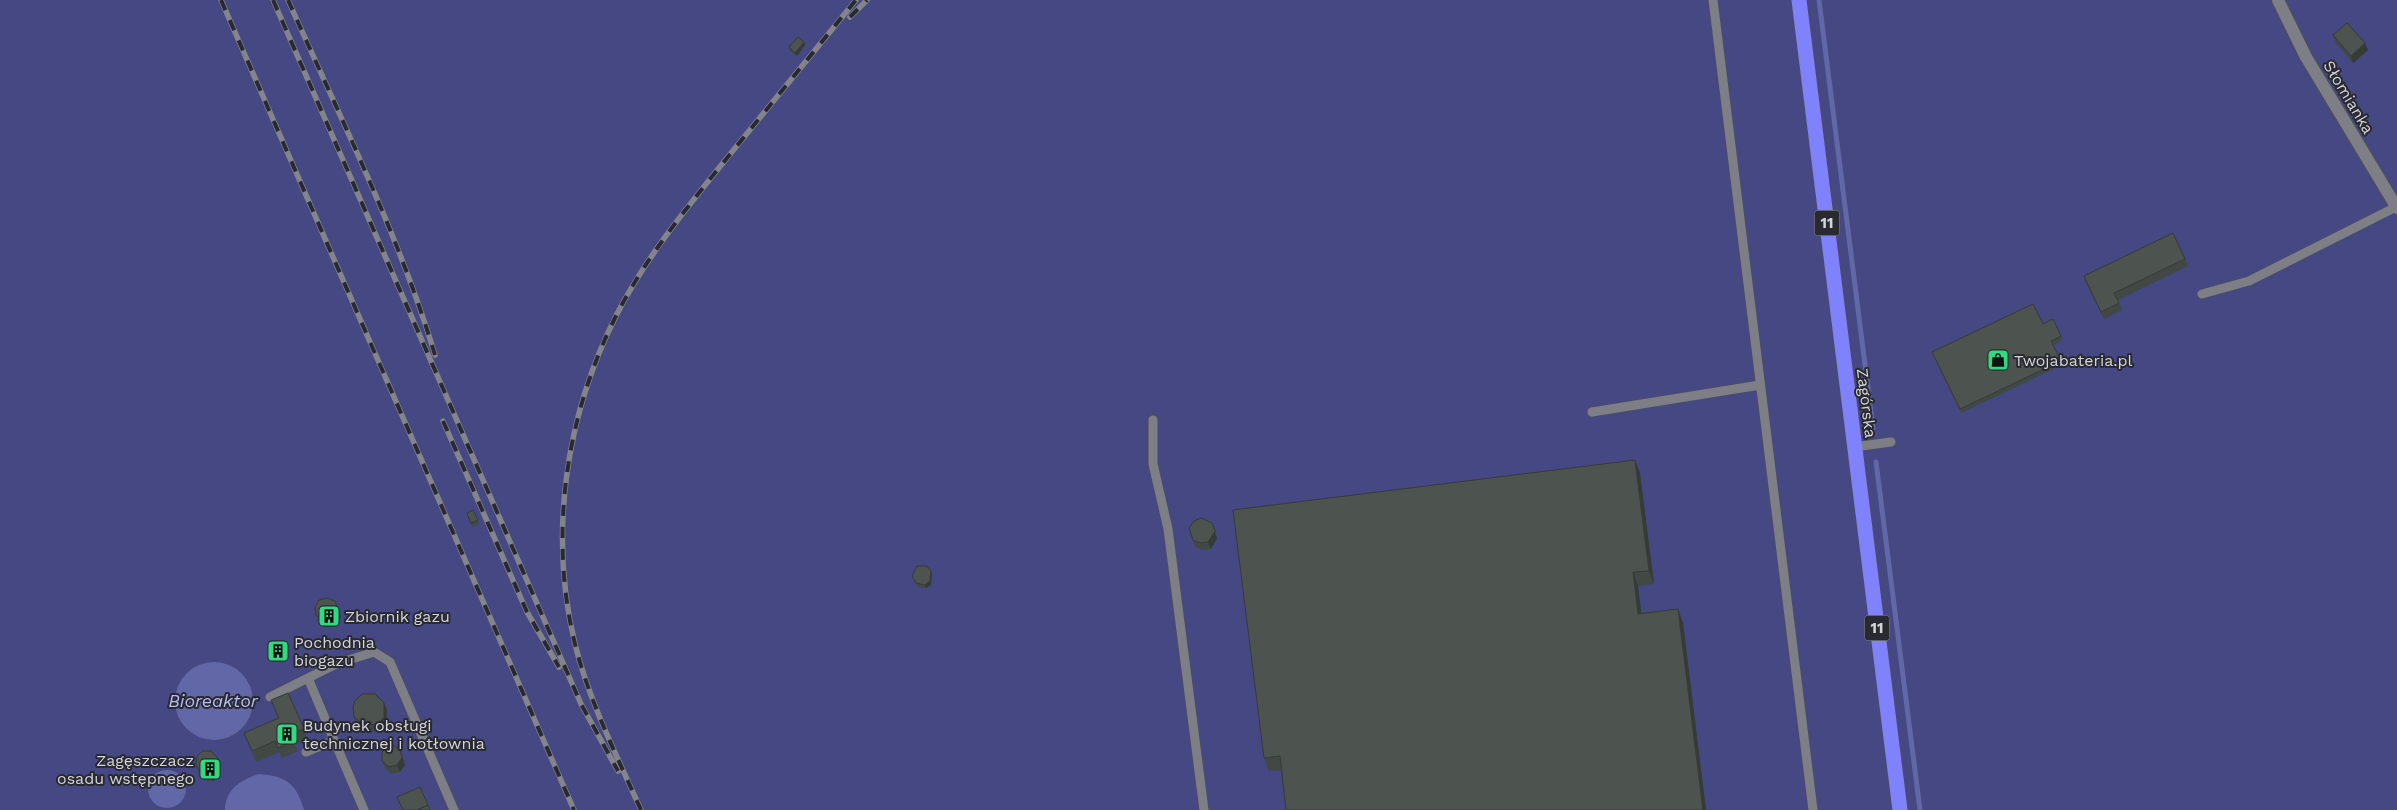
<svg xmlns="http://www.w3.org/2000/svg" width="2397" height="810" font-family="'Work Sans',sans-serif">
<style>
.green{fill:#454882}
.water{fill:#6267a7}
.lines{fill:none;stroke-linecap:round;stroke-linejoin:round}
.stream{stroke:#6267a7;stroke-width:5}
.lane-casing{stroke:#4f5055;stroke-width:10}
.street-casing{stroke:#4f5055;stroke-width:14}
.highway-casing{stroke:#4f5055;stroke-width:16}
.lane{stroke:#7d7e86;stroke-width:9}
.street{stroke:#7d7e86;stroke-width:12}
.highway{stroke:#7f82fa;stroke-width:15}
.rail-casing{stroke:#84858a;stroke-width:5.5}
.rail{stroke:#292a31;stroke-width:4;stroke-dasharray:11;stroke-linecap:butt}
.wall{fill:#424844}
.shaded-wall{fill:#363b37}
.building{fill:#4d544f;stroke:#363b37}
.labels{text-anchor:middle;stroke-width:4;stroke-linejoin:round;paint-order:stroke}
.shield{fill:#292a31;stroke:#a0a1a6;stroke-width:1}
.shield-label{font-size:15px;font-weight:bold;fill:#d3d4d8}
.street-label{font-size:16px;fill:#d3d4d8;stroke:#292a31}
.poi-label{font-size:16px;fill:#d3d4d8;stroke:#292a31;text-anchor:start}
.water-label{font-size:18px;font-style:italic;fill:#b8bef5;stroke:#292a31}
</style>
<rect width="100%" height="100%" fill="#33343b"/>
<path class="green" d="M0,0H2397V810H0Z"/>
<path class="water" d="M175 701a39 39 0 1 1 78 0a39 39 0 1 1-78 0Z
M148 789a19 19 0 1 1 38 0a19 19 0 1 1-38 0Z
M259,774C286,776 297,784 304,810H225C225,789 242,779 259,774Z"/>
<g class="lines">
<path class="stream" d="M1819,0L1873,428
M1876,462L1920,810"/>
<g class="lane-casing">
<path id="lane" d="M1713,0L1813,810
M2202,294L2249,281L2396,207
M1592,412L1760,385
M1153,420V464L1168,529L1204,810
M1854,447L1891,442
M270,697L308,678
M334,740L308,678L336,664L374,652L390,662L454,810
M306,752L334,740L364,810"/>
</g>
<g class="street-casing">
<path id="street" d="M2278,0L2306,57L2397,208"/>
</g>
<g class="highway-casing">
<path id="highway" d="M1799,0L1900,810"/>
</g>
<use href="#lane" class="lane"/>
<use href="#street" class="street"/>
<use href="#highway" class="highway"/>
<g class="rail-casing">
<path id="rail" d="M221,0L574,810
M273,0L581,704L618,771
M288,0C339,115 399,235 435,355
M850,17L867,0
M443,421L527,612L559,667
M641,810C617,756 589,701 575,644C548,534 566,414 617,314C647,255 690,204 731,153C773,102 814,51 856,0"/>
</g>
<use href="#rail" class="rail"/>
</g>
<path class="wall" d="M2333,35L2365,43L2368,50L2353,63L2336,43Z
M805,45L797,56L790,51L789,47Z
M2185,259L2188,266L2118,300L2122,310L2104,319L2086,283L2084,276Z
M2043,324L2061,336L2062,340L2053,345L2062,365L1961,413L1932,352Z
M1640,473L1654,584L1638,586L1641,613L1678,609L1683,623L1706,810H1286L1281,770L1269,771L1264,758Z
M473,510L479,524L472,527L467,513Z
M1217,538L1211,549L1203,550L1195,547L1193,540Z
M931,571L932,574L931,585L926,588L918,587L912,576Z
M316,615L341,617L336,626L327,628L319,622Z
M278,644L282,652L277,654L273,646Z
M271,700L304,729L307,739L295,745L298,751L282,758L279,752L256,762L244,733L278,718Z
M384,703L387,710L386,724L382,730L368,733L357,724L354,717Z
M400,750L405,765L400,772L391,774L385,768L382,761Z
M218,758L221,765V775L213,781L203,780L198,772L196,765Z"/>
<path class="shaded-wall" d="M804,42L805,45L797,56L795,53Z
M2365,43L2368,50L2353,63L2351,56Z
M1635,460L1640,473L1654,584L1649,571Z
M1212,523L1217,538L1211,549L1208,542Z
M931,571L932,574L931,585L926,588L925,585Z
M1633,572L1638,586L1643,627L1638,614Z
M1678,609L1683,623L1706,810H1703Z
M338,610L341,617L336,626L334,619Z
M384,703L387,710L386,724L382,730L379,723Z
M400,750L405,765L400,772L397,765Z
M218,758L221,765V775L213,781L211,774Z"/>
<path class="building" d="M2347,23L2365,43L2351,56L2333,35Z
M798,37L804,42L795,53L789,47Z
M2173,233L2185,259L2114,293L2119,303L2101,312L2084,276Z
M2033,304L2043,324L2053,319L2061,336L2051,341L2061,361L1960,409L1932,352Z
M1635,460L1649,571L1633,572L1638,614L1678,609L1703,810H1286L1280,756L1264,758L1233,510Z
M473,510L478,520L471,523L467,513Z
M1201,518L1212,523L1215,531L1208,542L1200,543L1193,540L1189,528L1194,521Z
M917,566H927L931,571L930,581L925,585L916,583L912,576Z
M327,598L335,601L338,610L334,619L324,621L316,615L315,607L319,600Z
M278,644L280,648L276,651L273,646Z
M288,693L304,729L291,734L294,741L278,748L275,741L252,751L244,733L279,718L271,700Z
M362,694H375L384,703V717L379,723L365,726L354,717L353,707L355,701Z
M395,746L400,750L402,758L397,765L389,767L382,761V752L388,747Z
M203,751H211L218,758V768L211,774L201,773L196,765L197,756Z
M420,787L428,805L417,810H403L397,797Z
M428,805L430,810H417Z"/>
<defs>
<g id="shop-square" transform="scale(1.125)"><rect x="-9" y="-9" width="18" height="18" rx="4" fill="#33d881" stroke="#292a31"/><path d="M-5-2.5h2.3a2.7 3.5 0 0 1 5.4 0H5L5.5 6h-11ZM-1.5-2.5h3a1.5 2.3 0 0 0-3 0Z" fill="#111"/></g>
<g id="building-square" transform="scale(1.125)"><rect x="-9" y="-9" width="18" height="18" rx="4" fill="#33d881" stroke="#292a31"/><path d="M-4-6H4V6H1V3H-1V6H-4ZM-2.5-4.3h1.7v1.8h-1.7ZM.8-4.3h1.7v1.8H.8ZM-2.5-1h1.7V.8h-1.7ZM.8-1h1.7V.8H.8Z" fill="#111"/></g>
</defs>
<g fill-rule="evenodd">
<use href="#shop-square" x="1998" y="360"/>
<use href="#building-square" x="329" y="616"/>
<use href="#building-square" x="278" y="651"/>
<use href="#building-square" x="287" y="734"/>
<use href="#building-square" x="210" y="769"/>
</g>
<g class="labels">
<g class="shield">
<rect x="1814.5" y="210.5" width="25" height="25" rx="4"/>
<rect x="1864.5" y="615.5" width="25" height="25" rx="4"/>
</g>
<g class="shield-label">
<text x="1827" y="228">11</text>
<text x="1877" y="633">11</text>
</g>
<g class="street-label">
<text transform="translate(2349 97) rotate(59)" y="6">Słomianka</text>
<text transform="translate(1867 403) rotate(83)" y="6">Zagórska</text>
</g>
<g class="poi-label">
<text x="2014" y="366">Twojabateria.pl</text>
<text x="345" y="622">Zbiornik gazu</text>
<text x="294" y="648">Pochodnia<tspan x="294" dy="18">biogazu</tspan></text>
<text x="303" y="731">Budynek obsługi<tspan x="303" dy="18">technicznej i kotłownia</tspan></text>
<text x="194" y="766" text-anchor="end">Zagęszczacz<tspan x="194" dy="18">osadu wstępnego</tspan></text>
</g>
<g class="water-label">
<text x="213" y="707">Bioreaktor</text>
</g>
</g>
</svg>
